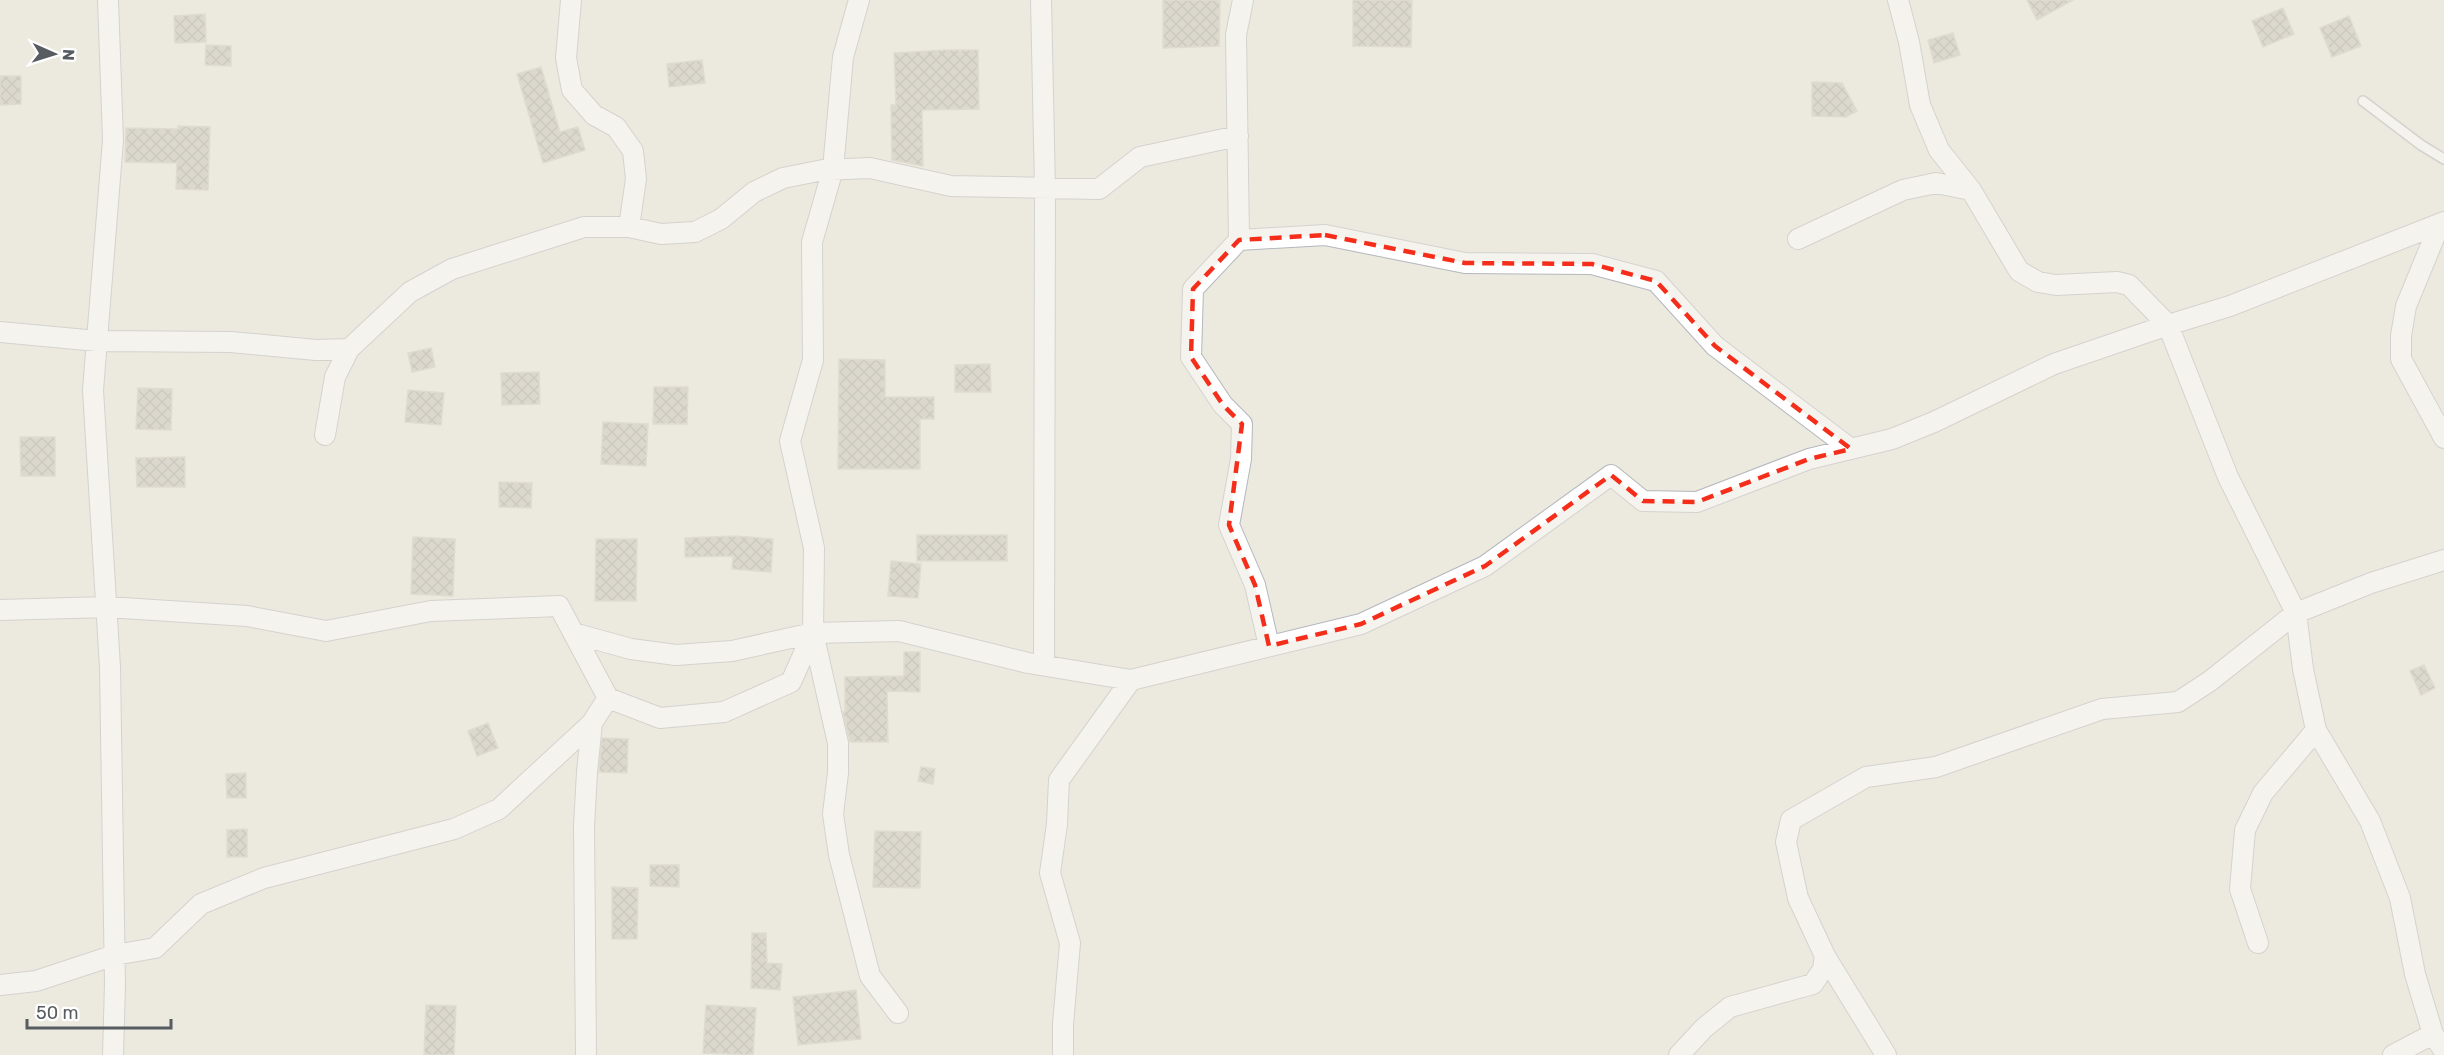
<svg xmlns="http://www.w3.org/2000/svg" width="2444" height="1055" font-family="Rubik,sans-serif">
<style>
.building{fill:url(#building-cross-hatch);stroke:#d1cbbc;stroke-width:1.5}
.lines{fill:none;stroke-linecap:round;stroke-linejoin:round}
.service-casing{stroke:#b4b7bd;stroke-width:12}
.minor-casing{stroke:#b4b7bd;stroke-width:22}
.service{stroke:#fff;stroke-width:9}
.minor{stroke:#fff;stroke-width:20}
.marked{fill:none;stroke:#f52e1b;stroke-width:4.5;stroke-dasharray:12 8;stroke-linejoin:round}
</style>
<defs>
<pattern id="building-cross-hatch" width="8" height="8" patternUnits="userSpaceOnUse" patternTransform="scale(1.5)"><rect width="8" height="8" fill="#c7c4bb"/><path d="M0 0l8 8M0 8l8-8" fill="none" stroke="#a4a29b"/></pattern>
</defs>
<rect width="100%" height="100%" fill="#ece9de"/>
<path class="building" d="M1163,0H1220L1219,46L1163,48Z
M1353,0H1412L1411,47L1353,46Z
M2027,0H2073L2037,20Z
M2283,8L2294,34L2263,47L2252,21Z
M205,14L206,42L175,43L174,16Z
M2349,16L2361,46L2332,57L2320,28Z
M1953,33L1960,55L1934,63L1928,40Z
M206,45L231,46V66L205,65Z
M946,50H978L979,109L922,110L923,166L892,160L891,105H896L894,53Z
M702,60L705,83L669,87L667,64Z
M541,67L560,132L578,127L585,150L543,163L517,74Z
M0,76H21V104L0,105Z
M1812,82L1842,83L1857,111L1846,117L1812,116Z
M178,126L210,127L208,190L176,189L177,163L125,162L126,128L178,129Z
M431,348L435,367L412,372L408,353Z
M839,359L885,360V397H934V419H920V469H838Z
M990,364L991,392H955V365Z
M539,372L540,404L502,405L501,373Z
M654,387H688L687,424H653Z
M138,388L172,389L171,430L136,429Z
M408,390L444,393L441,425L405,422Z
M603,422L648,424L646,466L601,464Z
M20,437H55V476H21Z
M185,457V487H137L136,458Z
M499,482L532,483L531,508L499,507Z
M917,535H1007V561H917Z
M735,536L773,539L771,572L732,569L733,556L685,557V538Z
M413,537L455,539L453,596L411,594Z
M596,539H637L636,601H595Z
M891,561L921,564L918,598L888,596Z
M904,652H920V692L887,691L888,742H850L843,712H845V677L904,676Z
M2424,665L2435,688L2421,695L2410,671Z
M488,723L498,748L477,756L468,731Z
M602,738L628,739L627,773L599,772Z
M921,767L935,769L933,784L918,781Z
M246,773V798H227L226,774Z
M247,829V857H227V830Z
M875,831L921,832L920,888L873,887Z
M650,865H679V887L650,886Z
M612,887L638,888L637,939H612Z
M752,933H766L767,963L782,964L780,990L751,988Z
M856,990L861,1039L798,1045L793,997Z
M426,1005L456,1006L454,1055H424Z
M706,1005L756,1008L753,1055L703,1053Z"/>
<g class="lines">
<g class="service-casing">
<path id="service" d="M2363,101L2421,145L2444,159"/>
</g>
<g class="minor-casing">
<path id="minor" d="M108,0L113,140L93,390L110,667L115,984L113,1055
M571,0L566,58L572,90L594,115L616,127L633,151L636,179L629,227
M859,0L843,57L833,169L812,242L813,360L790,441L814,548L813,633L838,743V773L833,814L839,855L870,976L898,1013
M1041,0L1045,188L1044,665
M1243,0L1236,35L1239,240L1193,289L1191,357L1223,405L1242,424L1241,459L1229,525L1255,585L1269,646
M1898,0L1909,42L1920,105L1939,150L1971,190L2019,271L2038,282L2056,285L2117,282L2129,285L2168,325L2230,306L2444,222
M2439,226L2406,306L2401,336V359L2444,438
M1798,239L1903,190L1936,183L1971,190
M1239,240L1325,235L1465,263L1592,264L1656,281L1715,346L1851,449
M0,332L97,341L231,342L316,350L349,349
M325,435L335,377L349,349L410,292L452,269L584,227H629L661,234L695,232L721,219L754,192L783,178L823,170L870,168L951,186L1099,189L1140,157L1238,136
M0,610L107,607L247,616L326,631L431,611L559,606L608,698
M573,633L631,649L676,655L732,651L813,633L899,631L1028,663L1131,680L1361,624L1485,566L1611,475L1643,501L1697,502L1809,459L1892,439L1934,422L2054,364L2168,325L2228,477L2296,613L2303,669L2316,730L2263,793L2245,830L2240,889L2258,943
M2316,730L2370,821L2400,898L2415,974L2433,1034L2444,1051
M1825,956L1886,1055
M0,985L36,981L115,955L155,948L201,904L264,878L454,829L499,809L592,723
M586,1055L584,826L587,772L592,723L608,698L660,718L724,712L791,682L813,633
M1063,1055V1024L1070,943L1050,873L1057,824L1059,780L1131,680
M1679,1055L1704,1028L1730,1007L1813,984L1823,969L1825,956L1798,898L1786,842L1791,820L1866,777L1936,767L2102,709L2178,702L2210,681L2296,613L2371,583L2444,560
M2393,1055L2433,1034"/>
</g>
<use href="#service" class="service"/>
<use href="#minor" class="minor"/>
</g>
<path d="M0 0H2444V1055H0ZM1325,235L1465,263L1592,264L1656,281L1715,346L1851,449L1809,459L1697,502L1643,501L1611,475L1485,566L1361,624L1269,646L1255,585L1229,525L1242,424L1223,405L1191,357L1193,289L1239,240Z" fill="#ece9de" fill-opacity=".55" fill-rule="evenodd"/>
<path class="marked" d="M1325,235L1465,263L1592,264L1656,281L1715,346L1851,449L1809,459L1697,502L1643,501L1611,475L1485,566L1361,624L1269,646L1255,585L1229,525L1242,424L1223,405L1191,357L1193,289L1239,240Z"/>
<g transform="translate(54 54) rotate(93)" stroke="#ffffff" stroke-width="4.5" paint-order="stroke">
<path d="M0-4.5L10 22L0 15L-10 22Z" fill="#575c61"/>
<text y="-9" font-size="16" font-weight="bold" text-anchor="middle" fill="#575c61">N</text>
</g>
<path d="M27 1019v9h144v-9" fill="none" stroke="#575c61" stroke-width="3"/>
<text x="36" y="1019" font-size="18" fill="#575c61" stroke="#ffffff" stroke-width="4.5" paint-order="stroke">50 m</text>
</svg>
